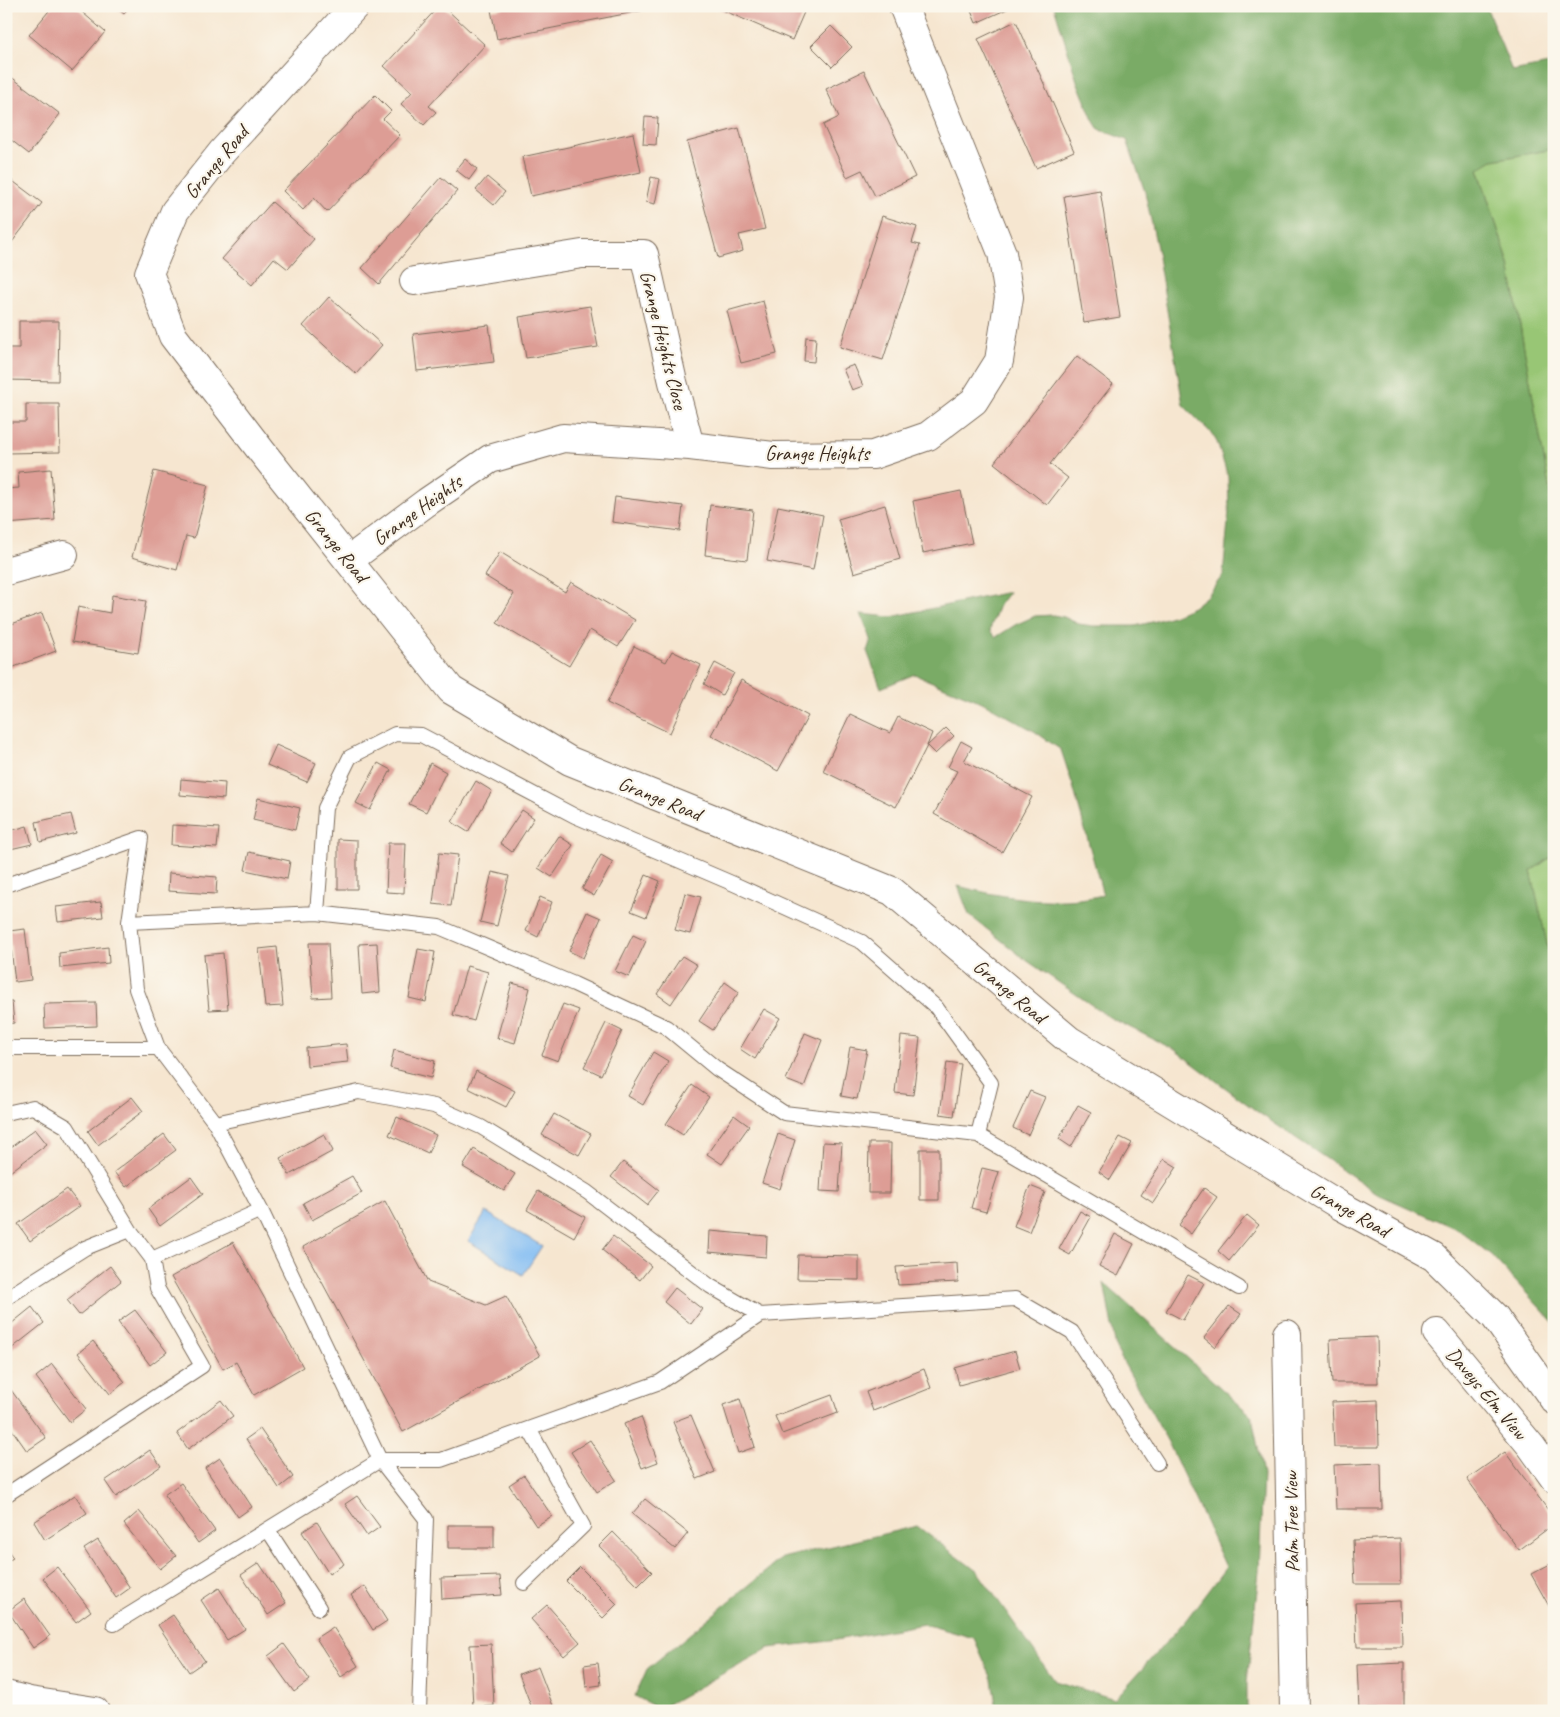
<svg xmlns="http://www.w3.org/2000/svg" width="1560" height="1717" font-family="Caveat,sans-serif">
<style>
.green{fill:#98c674;stroke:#6a7849}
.forest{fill:#7aab66;stroke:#5a6a42}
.water{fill:#81bcf3;stroke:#5e7388}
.building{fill:#dd9d95}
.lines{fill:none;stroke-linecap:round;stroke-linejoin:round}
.lane-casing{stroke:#7c6c5c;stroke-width:16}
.street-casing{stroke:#7c6c5c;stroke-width:30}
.secondary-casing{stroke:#7c6c5c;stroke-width:30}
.lane{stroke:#fff;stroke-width:14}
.street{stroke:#fff;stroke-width:28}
.secondary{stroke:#fff;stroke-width:28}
.labels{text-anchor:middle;stroke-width:4.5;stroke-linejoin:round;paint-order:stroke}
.street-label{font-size:20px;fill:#3b2a1e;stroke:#fbf7ec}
</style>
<rect width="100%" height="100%" fill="#fbf7ec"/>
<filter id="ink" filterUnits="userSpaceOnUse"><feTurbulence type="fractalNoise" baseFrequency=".02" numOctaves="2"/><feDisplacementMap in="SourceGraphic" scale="10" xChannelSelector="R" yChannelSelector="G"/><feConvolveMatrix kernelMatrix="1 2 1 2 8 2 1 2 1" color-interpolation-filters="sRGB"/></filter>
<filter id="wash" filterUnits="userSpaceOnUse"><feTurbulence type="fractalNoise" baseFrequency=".0096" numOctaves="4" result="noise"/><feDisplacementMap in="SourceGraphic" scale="20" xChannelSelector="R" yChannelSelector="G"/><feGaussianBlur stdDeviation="1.12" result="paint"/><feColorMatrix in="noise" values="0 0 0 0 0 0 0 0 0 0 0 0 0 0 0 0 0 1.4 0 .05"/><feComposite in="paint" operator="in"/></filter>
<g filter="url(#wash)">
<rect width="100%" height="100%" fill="#f6e6d0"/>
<path class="green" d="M1554,149V515L1509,264L1478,168L1493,160Z
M1554,855V976L1531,871Z"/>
<path class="forest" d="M1054,6H1486L1512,71L1554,63V149L1493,160L1478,169L1509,264L1554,515V855L1531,871L1554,976V1323L1491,1255L1459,1230L1380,1195L1259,1113L1175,1050L1109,1017L1026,960L969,915L958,886C1004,898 1056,906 1103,895L1073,786L1061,750L1034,731L982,702L920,677L915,674L881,688L867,651L871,639L861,614L891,617L1009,592L999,605L990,629L991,632L996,637L1015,625L1035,616L1053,615L1064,617L1079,624L1093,626H1135L1152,622L1172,616L1193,607L1208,595L1223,575L1229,511L1228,477L1217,442L1212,434L1183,405L1158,257H1159L1145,192L1127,140L1103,131L1098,128L1093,120L1077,81Z
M1104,1283L1252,1416L1263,1474L1259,1571L1247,1683V1711H997L992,1679L974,1638L924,1624L830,1641L769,1648L659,1709L635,1696L647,1669L782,1558L917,1526L978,1572L1055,1681L1115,1699L1185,1621L1226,1567L1168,1442L1116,1349Z"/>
<path class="water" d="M486,1212L542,1246L523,1275L468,1241Z"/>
<g id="blocks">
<path class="building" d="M53,6H75L105,32L72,71L29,35Z
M114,6H129L124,14Z
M439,6H443L485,45L429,106L436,112L424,125L401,104L412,92L384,66Z
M503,6H650V9L497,39L491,10L503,8Z
M713,6H795L805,10L792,40Z
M969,6H1014L976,23Z
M1016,21L1074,151L1036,168L978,39Z
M831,26L852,47L832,67L811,46Z
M864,71L915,177L875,196L862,170L847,177L823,125L839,117L826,89Z
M6,73L60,114L29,154L6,136Z
M375,95L391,111L383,119L400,135L327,212L314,198L303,210L283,191Z
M645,117L658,118L656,145L643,144Z
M739,128L765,229L739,235L743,251L718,258L687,142Z
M633,133L641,172L531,196L522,157Z
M465,159L477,169L469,180L456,170Z
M6,176L42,203L6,250Z
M441,177L457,191L379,284L362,268Z
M487,177L505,192L494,205L476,190Z
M651,177L660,179L655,204L646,202Z
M1100,190L1120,317L1084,323L1064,196Z
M272,202L314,239L288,269L274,258L252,285L222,259Z
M882,216L917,227L912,243L920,245L883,360L840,347Z
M329,297L382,345L356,374L303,326Z
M763,301L777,354L741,363L727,311Z
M590,306L598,347L526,358L519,317Z
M19,321H59L58,381L6,380V348H19Z
M489,325L494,362L417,371L413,334Z
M806,337L816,338L814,362L804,361Z
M1077,356L1113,384L1050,464L1068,478L1047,505L994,463Z
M854,365L863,386L852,390L843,369Z
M26,404H59L60,452L6,453V422H26Z
M51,469L55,520L6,524V489L19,488L18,472Z
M154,471L208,485L194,538L186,536L177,570L132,557Z
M961,491L972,543L923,553L913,501Z
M615,497L683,506L680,531L612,522Z
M710,505L753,510L747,560L705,555Z
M885,505L900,559L854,573L838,519Z
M778,506L823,515L813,570L767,561Z
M500,552L565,592L571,582L635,620L618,647L590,630L569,666L497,623L514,594L485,576Z
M112,595L146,601L138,653L72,642L78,607L110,613Z
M42,613L56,651L6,670V626Z
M634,646L666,662L672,651L701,665L670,733L607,703Z
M715,663L734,673L722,695L704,684Z
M741,680L808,716L778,771L711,735Z
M850,714L890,733L898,717L932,733L927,746L946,728L954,736L935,754L927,746L896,807L823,771Z
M961,741L972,747L964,761L1032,797L1002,852L934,814L957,771L948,767Z
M276,745L316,763L307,782L267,765Z
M378,763L391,770L370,810L356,803Z
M430,763L446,772L426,812L409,804Z
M181,779L225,783L224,799L180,795Z
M476,781L492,791L468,832L452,822Z
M258,798L300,808L295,830L253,820Z
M522,810L534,818L512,852L500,843Z
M71,814L76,833L40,842L36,822Z
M172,825L219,828L217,848L171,845Z
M27,826L32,844L6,850V832Z
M559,836L573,845L552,877L538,868Z
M338,839L357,840V889H338Z
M388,843H406L404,893L386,892Z
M249,852L290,861L287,879L245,870Z
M439,853L458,855L451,906L433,904Z
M601,855L613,862L594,896L582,889Z
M492,872L509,876L497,926L480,922Z
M169,873L217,877L216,894L168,891Z
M646,875L660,881L646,917L631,911Z
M685,893L701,897L690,934L675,930Z
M540,897L552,902L538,937L526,931Z
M101,902L103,917L58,922L56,907Z
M587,912L601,918L583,958L569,951Z
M25,929L31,980L15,982L9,931Z
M633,935L646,941L629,977L615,971Z
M309,943H328L331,997L313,998Z
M377,943L380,992L362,994L359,944Z
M108,947L109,963L60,968L59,953Z
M277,947L283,1006L265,1007L259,949Z
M418,949L435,952L426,1002L409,998Z
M223,953L228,1009L209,1010L204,955Z
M682,956L697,965L671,1004L657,994Z
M467,966L488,972L474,1021L453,1015Z
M725,982L739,992L713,1030L699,1021Z
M512,983L530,988L515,1043L497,1038Z
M6,1002H12L14,1023L6,1024Z
M96,1003L97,1026L45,1028L44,1004Z
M563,1004L579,1010L558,1061L542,1055Z
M764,1009L780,1018L755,1059L740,1049Z
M606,1023L622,1031L601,1075L584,1067Z
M805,1033L822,1040L804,1087L786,1080Z
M901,1036L920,1038L913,1095L895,1093Z
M346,1044L348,1062L307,1066L306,1048Z
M850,1047L867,1050L857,1099L841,1096Z
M394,1050L435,1061L431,1078L390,1068Z
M653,1052L668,1061L643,1105L628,1096Z
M947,1062L961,1064L954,1116L940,1114Z
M476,1071L515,1091L506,1107L468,1088Z
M692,1085L709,1097L683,1135L666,1124Z
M1030,1091L1045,1097L1028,1135L1013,1128Z
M132,1097L143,1111L98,1145L88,1131Z
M1078,1105L1091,1112L1071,1147L1059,1139Z
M554,1114L591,1134L579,1155L542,1135Z
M734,1115L749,1126L722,1164L707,1154Z
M397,1117L436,1135L428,1153L389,1135Z
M35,1129L47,1144L6,1175V1151Z
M164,1134L176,1150L126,1187L114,1172Z
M324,1134L333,1151L289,1175L280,1158Z
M778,1134L795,1140L780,1189L762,1183Z
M1120,1137L1132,1143L1110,1180L1099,1172Z
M823,1142L842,1143L839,1192L820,1191Z
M869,1143H891L890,1193H868Z
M474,1149L515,1174L504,1191L463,1167Z
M920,1149H939V1200H920Z
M1164,1159L1177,1167L1153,1203L1141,1195Z
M623,1162L659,1190L647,1205L611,1177Z
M982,1168L999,1172L986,1212L971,1208Z
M352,1176L362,1193L312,1220L303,1203Z
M191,1177L203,1194L160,1226L148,1209Z
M1030,1186L1045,1192L1029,1232L1014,1226Z
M1204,1188L1217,1197L1191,1234L1179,1225Z
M67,1189L80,1206L30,1241L18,1224Z
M538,1191L585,1217L574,1237L527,1210Z
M385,1201L428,1282L486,1305L506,1296L540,1356L403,1432L303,1247Z
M1080,1211L1091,1217L1070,1255L1059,1249Z
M1247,1215L1259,1225L1229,1261L1218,1251Z
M710,1231L767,1236L766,1257L709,1252Z
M1115,1234L1134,1244L1118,1276L1099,1266Z
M613,1236L651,1266L640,1280L602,1250Z
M233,1242L303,1367L254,1395L236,1362L223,1369L171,1277Z
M798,1255L859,1256V1280L797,1279Z
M957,1263L958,1282L898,1285L896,1267Z
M110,1266L121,1281L79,1315L67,1300Z
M1188,1275L1204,1283L1183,1320L1166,1311Z
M675,1288L702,1309L691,1324L664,1302Z
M1229,1306L1241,1314L1215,1347L1204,1338Z
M32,1307L44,1323L6,1353V1328Z
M135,1310L167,1352L150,1365L118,1322Z
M1377,1337L1378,1383H1332L1330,1339Z
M93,1341L125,1382L110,1394L78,1353Z
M1015,1351L1020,1368L959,1385L955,1368Z
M52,1364L86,1409L70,1422L36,1377Z
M924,1369L931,1388L873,1411L866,1392Z
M11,1390L46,1438L27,1451L6,1421V1393Z
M832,1395L838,1413L782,1434L775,1416Z
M740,1399L755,1447L738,1453L723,1405Z
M221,1400L233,1416L188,1449L177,1433Z
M1378,1400L1379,1447H1334L1332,1402Z
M691,1415L715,1472L697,1479L673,1422Z
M641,1417L658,1462L642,1468L624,1424Z
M260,1429L293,1477L279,1488L246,1439Z
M590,1440L616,1480L597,1492L571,1452Z
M150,1450L161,1466L116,1497L105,1481Z
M1505,1452L1554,1518V1524L1519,1550L1467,1479Z
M220,1458L252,1507L238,1517L205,1468Z
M1381,1463L1382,1509H1336L1334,1465Z
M524,1475L552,1516L536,1526L509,1485Z
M181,1483L215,1531L198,1543L164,1495Z
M75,1495L87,1513L45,1540L34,1522Z
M357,1496L380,1527L367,1536L345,1504Z
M645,1499L688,1533L675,1549L632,1514Z
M139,1511L176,1556L160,1569L124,1524Z
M317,1522L344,1564L329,1574L302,1532Z
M448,1525H494V1548H448Z
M613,1532L652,1572L638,1586L599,1546Z
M1400,1538L1401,1584H1355L1353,1540Z
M98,1540L130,1588L116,1598L84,1549Z
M6,1547L13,1558L6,1562Z
M1554,1562V1615L1531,1574Z
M259,1563L286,1603L268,1615L241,1575Z
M57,1567L91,1611L76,1622L43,1578Z
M580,1567L617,1604L603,1618L566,1581Z
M500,1576L502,1595L442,1599L441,1578Z
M365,1586L387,1621L373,1630L351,1595Z
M219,1588L245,1629L227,1640L201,1600Z
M24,1599L50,1636L33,1648L8,1611Z
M1401,1601L1402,1647H1357L1355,1603Z
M547,1605L580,1642L564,1656L531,1619Z
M173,1615L205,1661L189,1672L158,1625Z
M333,1627L358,1666L341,1677L316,1638Z
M284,1644L310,1680L294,1692L268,1656Z
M491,1644L494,1706L473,1707L470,1645Z
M598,1663L601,1685L586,1687L584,1665Z
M1404,1663V1709H1359L1357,1665Z
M538,1667L555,1711H533L519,1674Z"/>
</g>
</g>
<g filter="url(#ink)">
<use href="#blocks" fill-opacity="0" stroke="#7c6c5c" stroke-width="1"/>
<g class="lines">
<g class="lane-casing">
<path id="lane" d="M6,885L141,838L129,922
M317,913L325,808L350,757L395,734L421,735L575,816L734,884L862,942L936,1007L991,1083L978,1135
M6,1048H158
M6,1113L33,1107L67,1127L130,1230L152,1259L157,1288L202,1366L6,1495
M215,1123L359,1092L434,1106L481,1127L587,1192L710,1286L760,1315L1015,1299L1072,1332L1157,1463
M152,1259L261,1210
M6,1298L85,1248L130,1230
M268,1530L319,1608
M524,1583L583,1526L529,1429
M114,1624L380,1460H441L660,1382L760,1315
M419,1711L426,1519L380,1460L261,1210L215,1123L158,1048L136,989L129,922L317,913L439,927L574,984L666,1027L717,1069L784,1113L978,1135L1239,1288"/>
</g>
<g class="street-casing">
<path id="street" d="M355,6L222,152L175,211L149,273L173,336L262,452L451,690L570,761L892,891L1069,1040L1341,1206L1434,1257L1495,1317L1554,1400
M414,281L582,254H644L673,382L690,446
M349,560L427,502L490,459L563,438L690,446L773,456L873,455L928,436L974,401L999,361L1009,297L1002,253L903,6
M6,571L64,555
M1437,1333L1531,1446L1554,1478
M1287,1334L1294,1711"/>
</g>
<g class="secondary-casing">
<path id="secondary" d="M6,1695L30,1701L95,1711"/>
</g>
<use href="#lane" class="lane"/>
<use href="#street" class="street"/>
<use href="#secondary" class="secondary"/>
</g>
</g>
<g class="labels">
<g class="street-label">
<text transform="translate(216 162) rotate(-50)" y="7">Grange Road</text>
<text transform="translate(664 340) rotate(76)" y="7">Grange Heights Close</text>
<text x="817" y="460">Grange Heights</text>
<text transform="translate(417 510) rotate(-36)" y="7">Grange Heights</text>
<text transform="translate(337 545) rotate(51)" y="7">Grange Road</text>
<text transform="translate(660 798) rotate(22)" y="7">Grange Road</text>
<text transform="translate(1010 991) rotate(40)" y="7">Grange Road</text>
<text transform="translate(1350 1210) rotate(30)" y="7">Grange Road</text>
<text transform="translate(1487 1393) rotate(50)" y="7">Daveys Elm View</text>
<text transform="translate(1291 1522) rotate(-91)" y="7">Palm Tree View</text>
</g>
</g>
<rect width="1560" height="1717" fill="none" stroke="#fbf7ec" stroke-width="25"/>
</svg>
